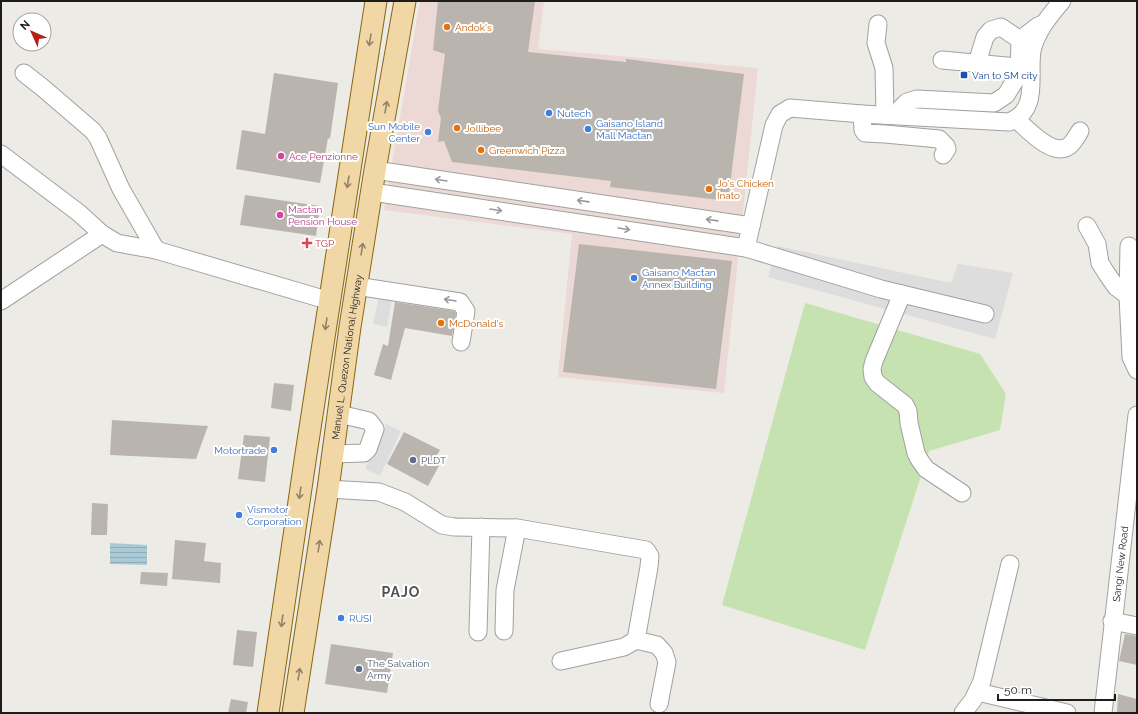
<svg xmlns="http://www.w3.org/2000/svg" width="1138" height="714" font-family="Raleway,sans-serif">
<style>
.commercial{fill:#ecd8d5}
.grass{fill:#c5e2b0}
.parking{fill:#ddd}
.water{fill:url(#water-rules)}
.building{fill:#bab4ae}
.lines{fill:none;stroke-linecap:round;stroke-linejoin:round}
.minor-casing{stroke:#a1a1a1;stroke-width:19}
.major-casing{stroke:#876710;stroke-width:23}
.minor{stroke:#fff;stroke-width:17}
.major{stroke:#f1d6a6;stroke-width:21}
.oneway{stroke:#928368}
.oneway2{stroke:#999}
.food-dot{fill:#e8710a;stroke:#fff;stroke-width:1.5}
.transit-dot{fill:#1a4fb4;stroke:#fff;stroke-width:1.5}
.shop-dot{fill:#3f7fe0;stroke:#fff;stroke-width:1.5}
.hotel-dot{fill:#d1479c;stroke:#fff;stroke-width:1.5}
.health-dot{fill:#e0444e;stroke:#fff;stroke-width:1.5}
.service-dot{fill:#5c6f8a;stroke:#fff;stroke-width:1.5}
.labels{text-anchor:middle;stroke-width:4;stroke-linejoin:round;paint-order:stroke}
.food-label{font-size:10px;fill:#c56008;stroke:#fff;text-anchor:start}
.transit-label{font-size:10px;fill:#164399;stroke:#fff;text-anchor:start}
.shop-label{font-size:10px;fill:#366cbe;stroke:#fff;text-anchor:start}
.hotel-label{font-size:10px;fill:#b23c85;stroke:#fff;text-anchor:start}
.health-label{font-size:10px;fill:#be3a42;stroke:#fff;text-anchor:start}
.street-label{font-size:10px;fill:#1d1d1d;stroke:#fff}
.service-label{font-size:10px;fill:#4e5e75;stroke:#fff;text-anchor:start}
.district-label{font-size:14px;font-weight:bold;letter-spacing:1px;fill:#505050;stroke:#fff}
</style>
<defs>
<pattern id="water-rules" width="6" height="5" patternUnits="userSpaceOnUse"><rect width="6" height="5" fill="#aac9d6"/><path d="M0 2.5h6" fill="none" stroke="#92acb7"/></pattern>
</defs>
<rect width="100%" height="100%" fill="#edebe5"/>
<path class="commercial" d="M420,1H544L538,49L758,68L724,393L558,377L572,234L384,210Z"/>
<path class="grass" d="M805,303L980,354L1006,394L1000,430L929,451L865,650L722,605Z"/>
<path class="parking" d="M778,246L951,283L958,264L1013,273L995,339L768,277Z
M379,297L392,299L387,327L373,324Z
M386,424L401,431L380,476L365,469Z"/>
<path class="water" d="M110,543L147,545V565L110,564Z"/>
<path class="building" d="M438,1H535L528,52L626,62V59L744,74L728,201L610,187L611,181L452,162L444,141L438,142L441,118L438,111L445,54L433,50Z
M274,73L338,83L330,139L328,138L320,183L236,169L242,130L265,134Z
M245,195L320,206L316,236L240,225Z
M579,244L732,261L716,389L563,372Z
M395,302L454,311L456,313L452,336L405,328L391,380L374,375L383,344L388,346Z
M274,383L294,385L291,411L271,408Z
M112,420L208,426L196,459L110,455Z
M404,432L440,450L435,458L441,462L428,486L387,464Z
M244,435L270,437L265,482L238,479Z
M92,503L108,504L107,535H91Z
M175,540L206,543L204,561L221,563L220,583L172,579Z
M141,572L168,573L167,586L140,584Z
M237,630L257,632L253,667L233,665Z
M1125,634L1137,636V665L1119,661Z
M331,644L393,653L387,693L325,684Z
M1118,694L1137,699V713H1117Z
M231,699L248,702L246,713H228Z"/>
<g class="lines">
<g class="minor-casing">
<g id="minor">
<path d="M878,24L876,43L884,68L885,115"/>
<path d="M942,60L1029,68"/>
<path d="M977,63L985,37L991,30L1001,27L1020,40"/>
<path d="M24,73L43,88L93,131L98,138L121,189L156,250"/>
<path d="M862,114L863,130L865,133L885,134L939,139L946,146L947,149L943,155"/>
<path d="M900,115L901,108L907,102L917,99L994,103L1006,95L1019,74L1020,40L1038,26L1043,24"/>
<path d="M1016,119C1027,129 1053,158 1069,146C1074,142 1077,136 1080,131"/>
<path d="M1,154L79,213L102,234L117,243L156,250L330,301"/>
<path d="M375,170L751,226"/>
<path d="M372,192L746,248L881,289L985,314"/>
<path d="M1087,226L1097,244L1100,263L1107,274L1116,287L1128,296"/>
<path d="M1129,246L1128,296L1131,357L1137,370"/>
<path d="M746,248L774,125L780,114L790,108L862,114L1009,122C1040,110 1028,77 1032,51C1036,32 1050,15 1062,1"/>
<path d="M356,286L460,302L466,311L461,342"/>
<path d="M902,294L874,361L872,369L873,377L877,383L905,405L908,411L909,423L916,453L919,459L926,469L962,493"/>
<path d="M1,301L102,234"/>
<path d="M332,454L364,453L368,449L375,429L369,421L339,414"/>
<path d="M328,489L379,492L405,502L442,525L454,527L517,528L646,550L650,556L649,567L636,640"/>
<path d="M1112,621L1137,626"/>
<path d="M504,631L505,590L517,528"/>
<path d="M478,632L481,527"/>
<path d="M561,661L624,647L636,640L657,645L664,653L667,662L659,704"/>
<path d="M978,692L1067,713"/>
<path d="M963,713L973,700L982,681L1010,564"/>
<path id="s1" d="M1103,713L1137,415"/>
</g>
</g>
<g class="major-casing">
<g id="major">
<path d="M268,713L306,454L376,1"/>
<path id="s2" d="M293,713L328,489L350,327L375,170L405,1"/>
</g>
</g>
<use href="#minor" class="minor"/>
<use href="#major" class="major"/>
</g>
<defs><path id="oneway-shaft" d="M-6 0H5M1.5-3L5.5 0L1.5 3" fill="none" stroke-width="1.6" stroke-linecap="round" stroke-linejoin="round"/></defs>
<g class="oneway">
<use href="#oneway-shaft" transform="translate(370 40) rotate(99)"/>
<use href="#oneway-shaft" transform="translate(386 107) rotate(-80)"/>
<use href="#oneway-shaft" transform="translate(348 182) rotate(99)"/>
<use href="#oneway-shaft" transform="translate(362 249) rotate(-81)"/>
<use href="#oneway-shaft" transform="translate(326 324) rotate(99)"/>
<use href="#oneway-shaft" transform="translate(300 493) rotate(98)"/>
<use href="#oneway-shaft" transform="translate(319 546) rotate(-81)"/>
<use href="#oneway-shaft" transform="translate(282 621) rotate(98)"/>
<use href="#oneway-shaft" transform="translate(299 674) rotate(-81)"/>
</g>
<g class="oneway2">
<use href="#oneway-shaft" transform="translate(441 180) rotate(-171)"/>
<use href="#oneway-shaft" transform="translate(583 201) rotate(-172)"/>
<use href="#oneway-shaft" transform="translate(496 210) rotate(9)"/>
<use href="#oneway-shaft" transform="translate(712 220) rotate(-172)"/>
<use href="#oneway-shaft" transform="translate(624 229) rotate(9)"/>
<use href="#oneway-shaft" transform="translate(450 300) rotate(-171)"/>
</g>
<g class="food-dot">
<circle cx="447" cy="27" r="4"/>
<circle cx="457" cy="128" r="4"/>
<circle cx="481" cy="150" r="4"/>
<circle cx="709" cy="189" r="4"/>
<circle cx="441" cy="323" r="4"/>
</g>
<rect class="transit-dot" x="960" y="71" width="8" height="8" rx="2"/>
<g class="shop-dot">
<circle cx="549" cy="113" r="4"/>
<circle cx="588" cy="129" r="4"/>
<circle cx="428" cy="132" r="4"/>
<circle cx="634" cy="278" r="4"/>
<circle cx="274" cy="450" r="4"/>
<circle cx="239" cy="515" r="4"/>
<circle cx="341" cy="618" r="4"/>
</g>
<g class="hotel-dot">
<circle cx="281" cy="156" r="4"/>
<circle cx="280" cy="215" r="4"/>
</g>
<path class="health-dot" d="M305 237h4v4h4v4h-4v4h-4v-4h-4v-4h4z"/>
<g class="service-dot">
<circle cx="413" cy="460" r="4"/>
<circle cx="359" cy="669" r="4"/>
</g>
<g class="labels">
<g class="food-label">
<text x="455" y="31">Andok's</text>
<text x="465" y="132">Jollibee</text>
<text x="489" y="154">Greenwich Pizza</text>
<text x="717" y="187">Jo's Chicken<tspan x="717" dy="12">Inato</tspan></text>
<text x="449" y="327">McDonald's</text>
</g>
<g class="transit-label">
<text x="972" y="79">Van to SM city</text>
</g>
<g class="shop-label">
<text x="557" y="117">Nutech</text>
<text x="596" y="127">Gaisano Island<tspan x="596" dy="12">Mall Mactan</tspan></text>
<text x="420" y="130" text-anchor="end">Sun Mobile<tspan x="420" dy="12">Center</tspan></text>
<text x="642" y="276">Gaisano Mactan<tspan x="642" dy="12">Annex Building</tspan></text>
<text x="266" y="454" text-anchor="end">Motortrade</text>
<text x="247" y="513">Vismotor<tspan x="247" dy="12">Corporation</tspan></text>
<text x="349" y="622">RUSI</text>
</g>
<g class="hotel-label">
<text x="289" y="160">Ace Penzionne</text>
<text x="288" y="213">Mactan<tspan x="288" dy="12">Pension House</tspan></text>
</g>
<g class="health-label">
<text x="315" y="247">TGP</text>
</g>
<g class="street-label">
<text dy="4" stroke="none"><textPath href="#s2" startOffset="360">Manuel L. Quezon National Highway</textPath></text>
<text dy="4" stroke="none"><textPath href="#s1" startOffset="150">Sangi New Road</textPath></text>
</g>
<g class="service-label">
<text x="421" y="464">PLDT</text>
<text x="367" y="667">The Salvation<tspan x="367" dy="12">Army</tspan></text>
</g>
<g class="district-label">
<text x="401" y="597">PAJO</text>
</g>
</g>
<rect width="1138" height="714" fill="none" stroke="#1d1d1d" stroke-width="4"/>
<g transform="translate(32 32) rotate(315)"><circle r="19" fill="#ffffff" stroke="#a5a5a5"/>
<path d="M0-3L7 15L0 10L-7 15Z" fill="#b52116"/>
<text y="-6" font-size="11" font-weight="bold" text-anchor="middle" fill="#1d1d1d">N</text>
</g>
<path d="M998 694v6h117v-6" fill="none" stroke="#1d1d1d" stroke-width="2"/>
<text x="1004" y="694" font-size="12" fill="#1d1d1d" stroke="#ffffff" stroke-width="3" paint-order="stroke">50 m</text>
</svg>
